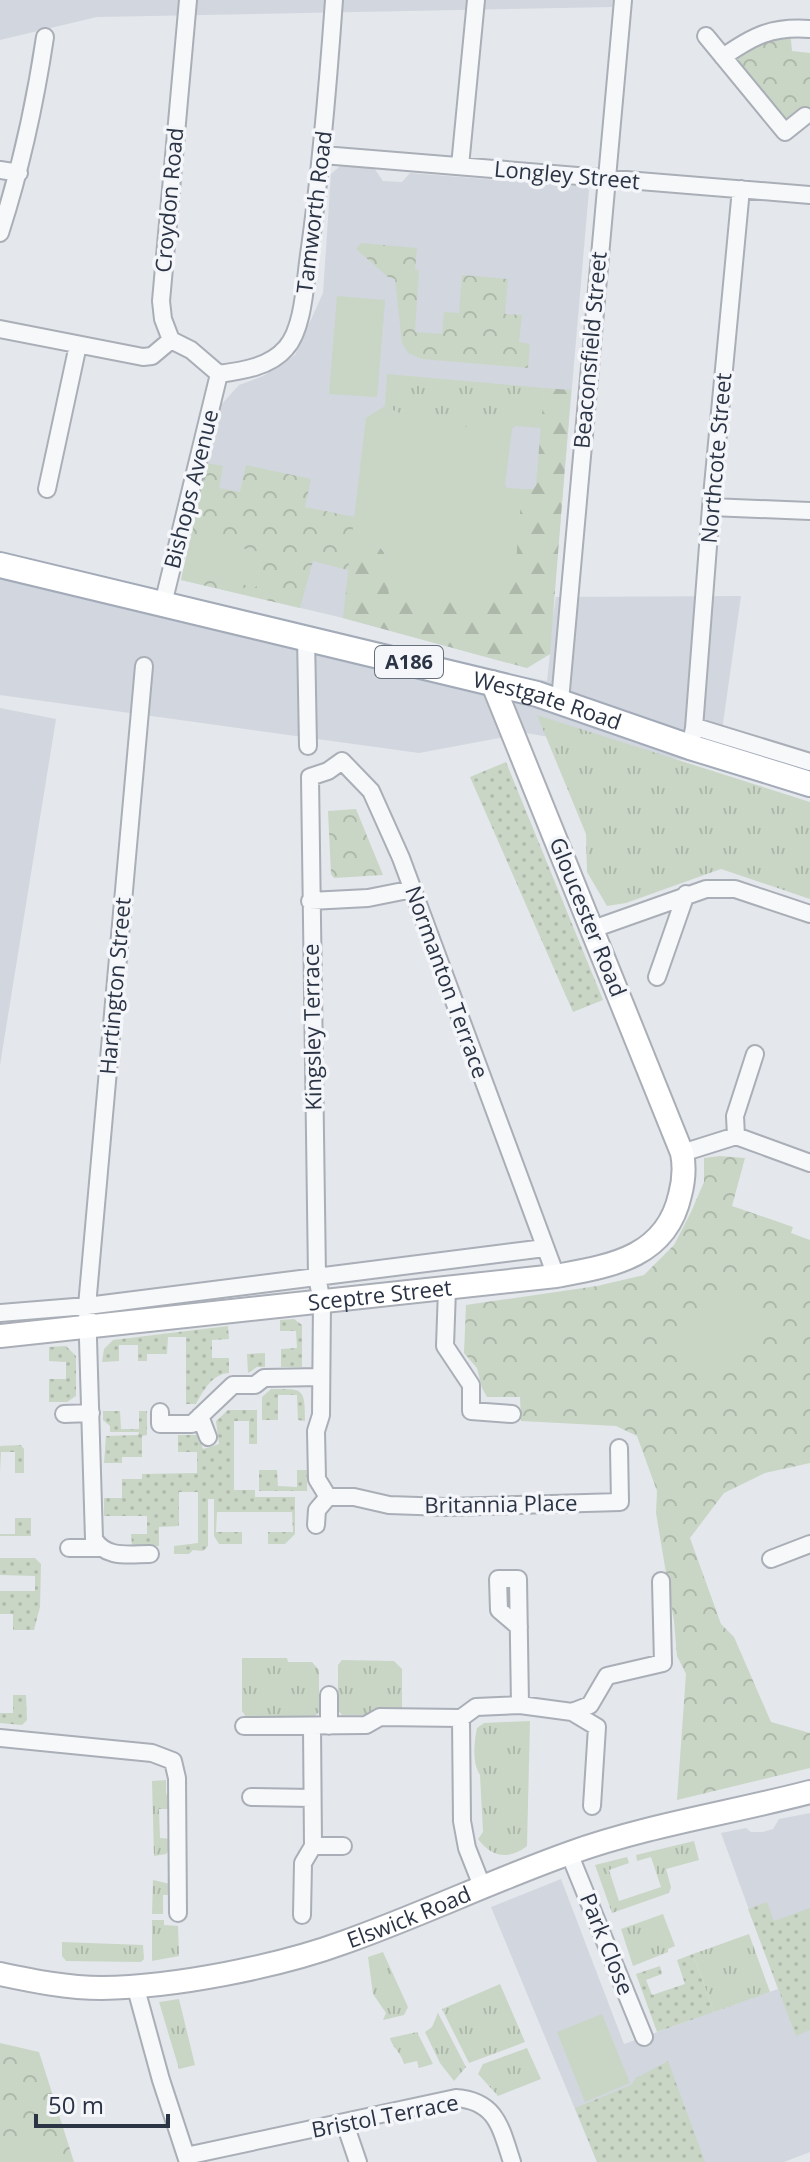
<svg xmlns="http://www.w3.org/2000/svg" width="810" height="2162" font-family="'Open Sans',sans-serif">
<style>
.built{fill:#d2d6de}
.grass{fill:url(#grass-tufts)}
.forest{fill:url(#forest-firs)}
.park{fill:url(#park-crowns)}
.garden{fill:url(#garden-dots)}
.pitch{fill:#c9d6c5}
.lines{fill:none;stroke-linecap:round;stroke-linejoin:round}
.street-casing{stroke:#a9aeb7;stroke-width:20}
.secondary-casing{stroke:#a9aeb7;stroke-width:26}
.primary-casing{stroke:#a3abb8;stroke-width:28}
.street{stroke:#f7f8fa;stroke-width:16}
.secondary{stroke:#fff;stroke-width:22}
.primary{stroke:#fff;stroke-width:24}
.labels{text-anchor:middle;stroke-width:7;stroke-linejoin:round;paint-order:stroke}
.shield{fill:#f4f6f9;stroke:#676e7b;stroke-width:2}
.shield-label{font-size:20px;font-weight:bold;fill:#2b3445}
.street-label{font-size:22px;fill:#2b3445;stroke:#f4f6f9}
</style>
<defs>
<pattern id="grass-tufts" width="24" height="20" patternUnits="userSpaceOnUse" patternTransform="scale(2)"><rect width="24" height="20" fill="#c9d6c5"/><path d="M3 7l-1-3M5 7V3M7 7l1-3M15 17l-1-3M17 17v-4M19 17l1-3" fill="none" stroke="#adb8ab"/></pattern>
<pattern id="forest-firs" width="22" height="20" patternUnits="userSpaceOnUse" patternTransform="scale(2)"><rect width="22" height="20" fill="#c9d6c5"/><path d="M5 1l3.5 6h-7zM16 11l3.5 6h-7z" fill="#adb8ab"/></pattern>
<pattern id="park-crowns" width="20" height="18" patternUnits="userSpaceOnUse" patternTransform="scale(2)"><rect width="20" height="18" fill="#c9d6c5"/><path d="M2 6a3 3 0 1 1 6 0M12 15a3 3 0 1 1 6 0" fill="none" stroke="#adb8ab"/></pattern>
<pattern id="garden-dots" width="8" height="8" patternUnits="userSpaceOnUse" patternTransform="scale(2)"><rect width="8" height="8" fill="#c9d6c5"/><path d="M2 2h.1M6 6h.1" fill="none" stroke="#adb8ab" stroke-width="1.8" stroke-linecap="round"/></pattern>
</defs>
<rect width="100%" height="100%" fill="#e4e7ec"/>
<path class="built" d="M0,0H616L612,7L97,17L0,40Z
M340,166L374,168L383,181L402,182L410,173L586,187L589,190L551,630L556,597L741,596L717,766L526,733L419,753L0,695V578L547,681L550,654L527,668L343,618L181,580L220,406L239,385L263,376L295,355L323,293L331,174Z
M0,708L56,719L0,1065Z
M810,1813V2152L784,2162H597L491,1907L561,1879L624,2044L778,1989L721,1833L746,1828L751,1832H763L773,1829L779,1819Z"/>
<path class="grass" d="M387,374L533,387C500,441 433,433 385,406Z
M537,715L810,802V899L721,869L626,903L607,906L587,872L586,834Z
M242,1658H287L288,1662H312L319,1670V1712L315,1716L247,1718L242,1711Z
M342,1660L394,1661L402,1669V1708H375L368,1715H342L338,1710V1665Z
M530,1721L527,1846C509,1860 492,1858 478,1839L483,1832L480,1775C472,1763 474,1742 477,1728L484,1723Z
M166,1780V1794L171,1798L172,1809H159L160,1838L172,1839L169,1850L166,1854L154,1856L152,1781Z
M694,1841L699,1860L666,1869L671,1887L669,1893L612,1913L595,1865L627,1857L629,1863L609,1870L619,1901L661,1887L651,1857L637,1861L636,1855Z
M153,1880L170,1884L175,1895H163V1914H152Z
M663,1914L675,1946L668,1949V1952L633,1966L621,1929Z
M152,1920H164V1925L178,1926L179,1956L152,1961Z
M749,1934L770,1992L714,2012L693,1954Z
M62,1942L143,1945L144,1959L141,1962L66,1961L62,1956Z
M383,1952L408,2007L404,2015L383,2020L386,2013L373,1994L368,1957Z
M500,1984L525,2042L469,2063L442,2009Z
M179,1999L195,2065L179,2069L159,2002Z
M438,2013L466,2067L454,2081L440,2063L425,2032L432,2027Z
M417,2032L433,2064L419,2068L417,2061L404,2064C400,2050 393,2049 390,2038Z
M527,2048L541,2079L498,2096L478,2074L483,2064Z"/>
<path class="forest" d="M544,388L571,390L550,654L527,668L343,618L352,536C387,546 388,550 387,585L514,583L522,489H533L536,485Z"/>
<path class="park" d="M790,30L792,51L810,53V112L781,132L729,60L753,41Z
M361,243L417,248L415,269L419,270L415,332L442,334L444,312L459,313L462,275L508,279L505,314L522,315L519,342L530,344L528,368L422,359L408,353L402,343L395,279L388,277L356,249Z
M207,463L223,466L219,488L240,492L246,465L311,479L305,507L355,517L348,570L313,561L300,608L181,580L183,571L256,587L263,553L191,537Z
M356,809L383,875L334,878L331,874L328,811Z
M720,1156L745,1158L732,1206L793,1227L791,1233L810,1240V1463L765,1473L724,1493L690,1538L721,1624L734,1637L771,1722L810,1733V1768L677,1800L686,1674L677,1656L674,1621L656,1513L657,1491L637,1436L616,1426L521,1421L520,1397H487L482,1388L477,1368L464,1353L466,1305L597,1286L644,1275L674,1245L691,1212L704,1182V1158Z
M0,2043L39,2052L74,2162H0Z"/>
<path class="garden" d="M506,762L603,1000L573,1012L470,777Z
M294,1319L302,1325V1367H281V1349L297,1348L296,1331H280V1320Z
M228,1326L229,1339L212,1340V1358H229V1373C212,1374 203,1391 196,1404H186V1337H168L167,1354H147V1361H138V1345H119V1361L102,1362L104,1349L113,1340Z
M66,1346L76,1356V1396L67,1402H49V1379H66V1362L49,1361V1347Z
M265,1353V1367H257L248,1373L247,1354Z
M271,1389C303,1389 305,1387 305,1421L298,1420L297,1395H278V1420H262V1397Z
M228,1410H257V1444H249V1421H234V1490H255V1497H295V1534L285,1544H268V1532H293L292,1512H217L216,1532H242V1544H219L214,1536V1499H208V1546L203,1551L193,1550L189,1554H174V1546L198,1543V1492H179V1526L159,1527V1546H132L131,1534H147V1516H104V1498H122V1479H142V1474L197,1473V1452H178V1435H198L203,1449L219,1444L216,1421Z
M103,1411H120L121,1429H139V1411H147V1435L142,1436V1457H122V1463H104L106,1436L138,1435L139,1432H110V1426L103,1420Z
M21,1445L24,1449V1473H15V1452H1L0,1473V1446Z
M259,1470H277L278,1486L297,1487V1470H307V1491H259Z
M15,1518H31V1536H0V1534H15Z
M0,1558H35L41,1564L40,1607L34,1630H13V1614H0V1591H35V1576L0,1575Z
M13,1695H26L27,1720L22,1725L0,1723V1713H13Z
M767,1902L774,1921L810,1908V2030L796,2036L748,1909Z
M693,1954L714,2012L657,2032L636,1974L660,1966L662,1974L646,1980L652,1995L685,1984L677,1960Z
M668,2061L705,2162H597L575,2108L631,2085L636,2078Z"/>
<path class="pitch" d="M337,296L385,300L377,397L329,394Z
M533,387L544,388L541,428L515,426L512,429L505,485L507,488L522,489L514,583L501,602L394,597L389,594C380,556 402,551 352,536L366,418L385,406C433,433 500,441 533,387Z
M191,537L263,553L256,587L183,571Z
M725,1288L763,1327L704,1384L666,1345Z
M602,2014L630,2083L585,2102L557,2032Z
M49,2141L50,2162H0V2145Z"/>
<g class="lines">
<g class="street-casing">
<path id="street" d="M188,0L161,301L163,319L171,340L191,350L219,374
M706,36L785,132L805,116
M723,57C753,36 772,26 810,29
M323,155L810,195
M460,166L476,0
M0,170L19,173
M0,233C21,168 35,104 45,37
M0,329L143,357L152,356L171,340
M219,374C241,371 270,367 286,348C304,328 305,281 309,255C321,170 328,85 334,0
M47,489L78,345
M711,507L810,511
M163,604L219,374
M306,637L308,746
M144,666L87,1306L94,1539C106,1559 129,1554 150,1554
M560,701L623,0
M694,728L711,507L741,189
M692,738L694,728H699L810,762
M310,901L368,898L413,889
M593,929L706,889H735L810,914
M657,977L686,894
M736,1136L735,1116L755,1054
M682,1153L736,1136L810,1163
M556,1276L401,858L371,791L342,761L328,771L310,777L317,1277L322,1302L321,1415L316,1431L317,1479L328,1497H354L389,1505L447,1507L620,1502L619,1448
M447,1289L445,1346L471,1385V1411L512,1414
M0,1313L87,1306L545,1248
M160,1412V1424H192L233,1385H255L264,1378L321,1377
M64,1414L91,1413
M200,1416L208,1437
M316,1525L317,1510L328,1497
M69,1548H100
M771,1559L810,1544
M519,1627L499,1610L498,1579H518L520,1705
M329,1695V1726
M572,1712L597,1727L592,1806
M461,1718L462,1821L467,1848L482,1886
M244,1726L366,1725L380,1717L461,1718L476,1707L520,1705L572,1712L590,1705L607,1676L663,1663L661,1581
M0,1738L152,1753L173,1761L177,1778L178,1913
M251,1797L312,1798
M313,1846H343
M569,1853L644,2037
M302,1915L303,1863L313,1846L312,1726
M135,1985L161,2080L188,2162
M345,2124L358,2162
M186,2156L456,2098C497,2101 501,2129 512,2162"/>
</g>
<g class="secondary-casing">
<g id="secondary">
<path id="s1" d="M0,1336L556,1276C610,1266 666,1258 680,1195C684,1180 685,1168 682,1153L492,682"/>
<path id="s2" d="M0,1974C33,1981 67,1988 102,1988C174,1987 277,1967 345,1942C421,1915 494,1880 570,1853C648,1825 730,1813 810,1792"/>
</g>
</g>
<g class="primary-casing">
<g id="primary">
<path id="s3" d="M0,565L537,694L690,747L810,784"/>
</g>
</g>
<use href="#street" class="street"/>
<use href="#secondary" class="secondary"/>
<use href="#primary" class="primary"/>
</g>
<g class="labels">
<rect class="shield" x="375" y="646" width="68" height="32" rx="6"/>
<g class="shield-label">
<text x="409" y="669">A186</text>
</g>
<g class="street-label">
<text transform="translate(567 175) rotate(5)" y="8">Longley Street</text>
<text transform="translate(169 200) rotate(-85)" y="8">Croydon Road</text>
<text transform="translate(314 212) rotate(-83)" y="8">Tamworth Road</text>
<text transform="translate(590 350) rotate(-85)" y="8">Beaconsfield Street</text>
<text transform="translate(716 458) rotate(-85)" y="8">Northcote Street</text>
<text transform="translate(191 489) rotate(-76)" y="8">Bishops Avenue</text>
<text dy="8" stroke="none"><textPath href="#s3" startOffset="564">Westgate Road</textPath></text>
<text transform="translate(588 917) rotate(68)" y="8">Gloucester Road</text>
<text transform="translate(447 982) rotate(70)" y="8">Normanton Terrace</text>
<text transform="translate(115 986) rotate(-85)" y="8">Hartington Street</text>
<text transform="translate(312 1027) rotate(-91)" y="8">Kingsley Terrace</text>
<text dy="8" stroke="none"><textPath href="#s1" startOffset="382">Sceptre Street</textPath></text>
<text transform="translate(501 1504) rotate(-1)" y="8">Britannia Place</text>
<text dy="8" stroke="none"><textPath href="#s2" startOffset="420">Elswick Road</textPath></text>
<text transform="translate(607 1944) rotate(68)" y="8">Park Close</text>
<text transform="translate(385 2116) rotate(-11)" y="8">Bristol Terrace</text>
</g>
</g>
<path d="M36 2114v12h132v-12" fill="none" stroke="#2b3445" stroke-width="4"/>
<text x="48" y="2114" font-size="24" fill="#2b3445" stroke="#f4f6f9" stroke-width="6" paint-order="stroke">50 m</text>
</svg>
